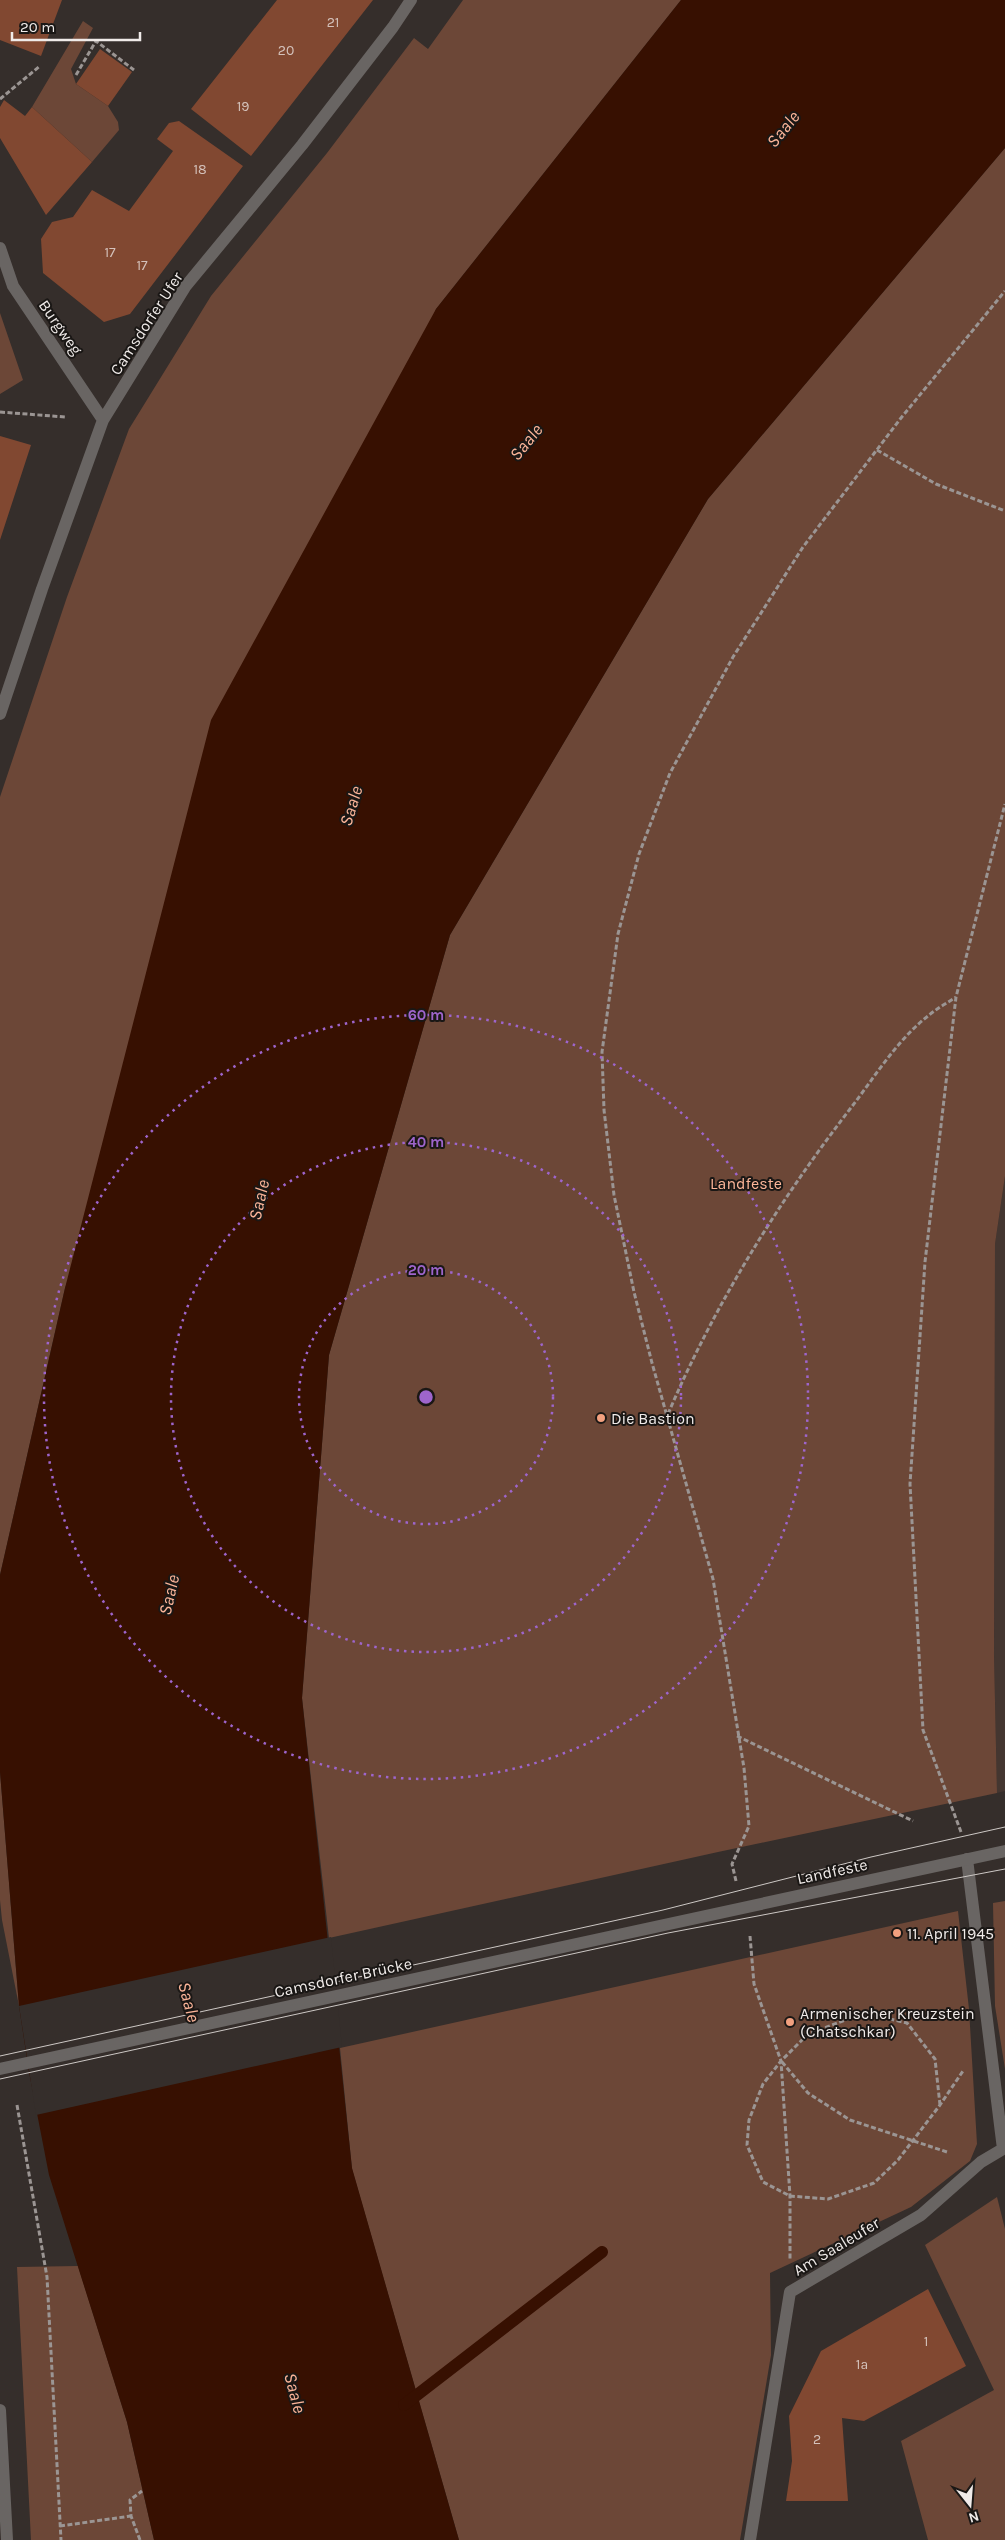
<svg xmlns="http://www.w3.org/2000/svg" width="1005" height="2540" font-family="Karla,sans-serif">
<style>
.built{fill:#443630}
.green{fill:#6c4737}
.water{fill:#371001}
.pier{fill:#352e2b}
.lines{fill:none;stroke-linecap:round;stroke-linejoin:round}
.stream{stroke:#371001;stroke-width:12}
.building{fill:#814831}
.path{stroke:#9b9593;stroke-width:3;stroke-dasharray:5 2.5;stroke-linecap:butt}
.service{stroke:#696563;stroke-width:12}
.minor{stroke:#696563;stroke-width:12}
.tertiary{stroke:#696563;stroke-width:12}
.tram{stroke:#cdc8c5;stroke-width:1}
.ring{fill:none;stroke:#9e65cc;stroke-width:2.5;stroke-dasharray:2.5 5}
.poi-dot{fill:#f2a07f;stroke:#1a1715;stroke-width:2}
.labels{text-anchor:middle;stroke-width:4;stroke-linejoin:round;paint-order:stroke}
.number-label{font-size:14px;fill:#d4c2bb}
.street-label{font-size:16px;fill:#f0ebe9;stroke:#1a1715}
.park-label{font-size:16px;fill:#fdb699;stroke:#1a1715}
.poi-label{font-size:16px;fill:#f0ebe9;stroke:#1a1715;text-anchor:start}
.water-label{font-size:18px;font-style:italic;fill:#fbb498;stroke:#1a1715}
.centre{fill:#9e65cc;stroke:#1a1715;stroke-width:2.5}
.ring-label{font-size:15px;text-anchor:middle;font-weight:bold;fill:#9e65cc;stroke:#1a1715;stroke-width:4;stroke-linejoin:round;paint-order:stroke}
</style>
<rect width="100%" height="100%" fill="#352e2b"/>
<path class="built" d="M1005,1176V1791L997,1793L994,1655L995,1244Z"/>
<path class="green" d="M463,0H681L436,309L65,1288L0,1575V797L67,597L129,429L211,296L327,153L414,38L428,49Z
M83,21L93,28L71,69L76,84L108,106L118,122L119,130L92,162L32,107Z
M1005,148V1176L995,1244L994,1655L997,1793L718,1852L329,1938L302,1698L329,1355L450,935L708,499Z
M0,313L23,380L0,394Z
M0,1772L19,2006L2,1920L0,1900Z
M1005,1901V2069L995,2006L993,1903Z
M958,1911L969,2009L977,2144L970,2161L911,2207L770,2273L771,2355L740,2540H459L352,2169L340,2048Z
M997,2197L1005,2229V2540H928L901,2441L994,2390L925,2245Z
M78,2266L127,2422L154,2540H31L17,2267Z"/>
<path class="water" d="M681,0H1005V148L708,499L450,935L329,1355L302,1698L352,2168L459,2540H154L127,2422L49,2175L29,2072L19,2006L0,1772V1575L65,1288L211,720L436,309Z"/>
<path class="pier" d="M331,1937L342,2047L36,2115L19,2006Z"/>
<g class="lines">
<path class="stream" d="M404,2405L602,2252"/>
</g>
<path class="building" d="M0,0H62L41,56L0,40Z
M277,0H373L251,156L191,109Z
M100,49L132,72L108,106L76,84Z
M4,100L25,116L32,107L92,162L46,215L0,138V107Z
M179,121L243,166L130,314L104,322L43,273L41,239L52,222L73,217L92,190L129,211L173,151L157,139L169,123Z
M0,436L31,445L0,540Z
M928,2289L966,2366L864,2421L842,2418L848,2501H786L792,2461L789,2416L821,2351Z"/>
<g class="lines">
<path class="path" d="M76,75L96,41L134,70
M0,99L40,66
M0,412L65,417
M877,450L936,484L1005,511
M668,1414C715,1304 777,1204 850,1109C874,1078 897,1040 928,1016C936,1009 947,1003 956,997
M737,1736L913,1821
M961,1832L923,1730L910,1484L925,1262L956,997L1005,804
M736,1881L732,1864L749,1826L744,1768L713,1579L652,1363L634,1292L614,1195L604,1110L602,1052L618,934L639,854L670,773L733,657L803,547L901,418L1005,291
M750,1936L754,1984L781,2061L790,2196V2259
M782,2062L808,2093L850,2120L947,2152
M17,2105L47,2277L61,2540
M940,2105L935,2059L907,2023L864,2013L808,2034L781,2061L763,2084L749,2120L747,2145L763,2182L790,2196L828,2199L874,2183L898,2160L940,2105L963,2071
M60,2526L131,2516
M140,2540L131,2516L130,2500L142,2491"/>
<path class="service" d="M750,2540L790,2292L921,2215L981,2162L1003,2149L967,1859"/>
<path class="minor" d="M0,248L13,286L103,420
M0,714L42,589L103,420L185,287L302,145L393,27L411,0
M0,2410L7,2540"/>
<path class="tertiary" d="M0,2069L1005,1851"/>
<path class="tram" d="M0,2056L663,1910L871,1857L1005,1827
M0,2079L668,1933L1005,1869"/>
</g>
<g class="ring">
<circle cx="426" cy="1397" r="127"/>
<circle cx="426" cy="1397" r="255"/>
<circle cx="426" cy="1397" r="382"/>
</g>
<g class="poi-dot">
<circle cx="601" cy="1418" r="5"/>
<circle cx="897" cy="1933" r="5"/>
<circle cx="790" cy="2022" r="5"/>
</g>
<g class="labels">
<g class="number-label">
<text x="333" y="27">21</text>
<text x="286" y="55">20</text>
<text x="243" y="111">19</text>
<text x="200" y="174">18</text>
<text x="110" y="257">17</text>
<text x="142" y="270">17</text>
<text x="926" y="2346">1</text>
<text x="862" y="2369">1a</text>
<text x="817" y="2444">2</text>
</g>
<g class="street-label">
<text transform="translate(146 323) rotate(-57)" y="6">Camsdorfer Ufer</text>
<text transform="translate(61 327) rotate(55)" y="6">Burgweg</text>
<text transform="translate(832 1871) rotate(-12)" y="6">Landfeste</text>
<text transform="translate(343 1977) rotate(-12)" y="6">Camsdorfer Brücke</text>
<text transform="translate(836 2246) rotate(-31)" y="6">Am Saaleufer</text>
</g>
<g class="park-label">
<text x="746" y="1189">Landfeste</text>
</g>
<g class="poi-label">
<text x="611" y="1424">Die Bastion</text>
<text x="907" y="1939">11. April 1945</text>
<text x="800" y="2019">Armenischer Kreuzstein<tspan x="800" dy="18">(Chatschkar)</tspan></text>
</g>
<g class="water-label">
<text transform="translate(783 129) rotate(-51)" y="6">Saale</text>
<text transform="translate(526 442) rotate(-51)" y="6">Saale</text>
<text transform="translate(351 806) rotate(-73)" y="6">Saale</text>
<text transform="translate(259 1200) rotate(-77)" y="6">Saale</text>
<text transform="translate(169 1595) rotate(-77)" y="6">Saale</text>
<text transform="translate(189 2002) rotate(75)" y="6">Saale</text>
<text transform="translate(295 2393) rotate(75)" y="6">Saale</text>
</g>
</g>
<circle cx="426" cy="1397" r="8" class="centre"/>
<g class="ring-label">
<text x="426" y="1020">60 m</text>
<text x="426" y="1147">40 m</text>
<text x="426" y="1275">20 m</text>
</g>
<g transform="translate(970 2505) rotate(163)" stroke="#1a1715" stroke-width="4" paint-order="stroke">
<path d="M0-4L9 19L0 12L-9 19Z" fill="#f0ebe9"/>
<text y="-8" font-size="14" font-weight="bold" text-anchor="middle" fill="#f0ebe9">N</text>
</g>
<path d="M12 32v8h128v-8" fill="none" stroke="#f0ebe9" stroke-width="2.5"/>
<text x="20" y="32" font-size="15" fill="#f0ebe9" stroke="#1a1715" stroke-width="4" paint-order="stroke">20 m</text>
</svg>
